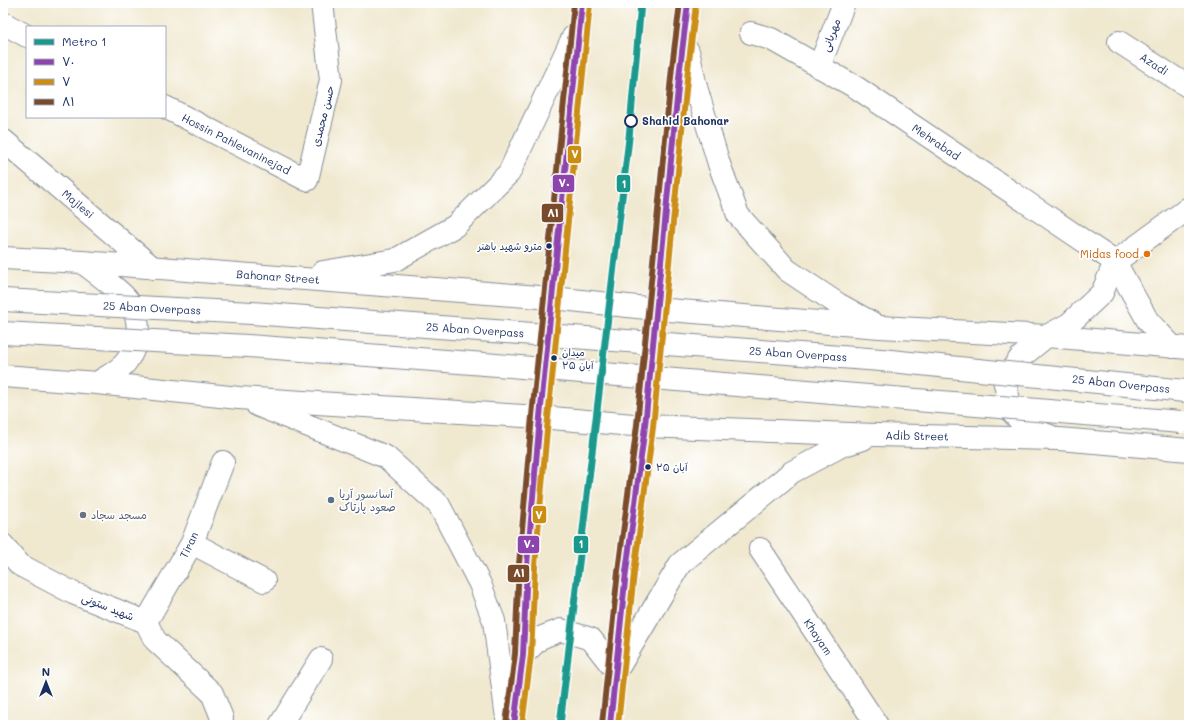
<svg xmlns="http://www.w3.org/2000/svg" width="1192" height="728" font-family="Mali,'Playpen Sans Arabic',sans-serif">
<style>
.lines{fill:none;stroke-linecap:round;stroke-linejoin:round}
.street-casing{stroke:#868c96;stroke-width:24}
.secondary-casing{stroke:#868c96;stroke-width:24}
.primary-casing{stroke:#868c96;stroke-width:24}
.street{stroke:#fff;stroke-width:22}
.secondary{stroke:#fff;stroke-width:22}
.primary{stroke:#fff;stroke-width:22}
.primary-bridge-casing{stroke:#868c96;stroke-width:24;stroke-linecap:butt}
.primary-bridge{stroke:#fff;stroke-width:22}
.bus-1-casing{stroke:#fff;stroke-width:9}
.bus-2-casing{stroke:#fff;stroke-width:9}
.bus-3-casing{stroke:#fff;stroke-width:9}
.bus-1{stroke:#8e44ad;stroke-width:6}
.bus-2{stroke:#cb8e13;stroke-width:6}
.bus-3{stroke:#7a4b2a;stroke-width:6}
.metro-1-casing{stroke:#fff;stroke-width:10}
.metro-1{stroke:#1a988c;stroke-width:7}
.stop-dot{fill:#fff;stroke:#1b2f5e;stroke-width:2}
.bus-dot{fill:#1b2f5e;stroke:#fff;stroke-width:1.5}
.food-dot{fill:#e8710a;stroke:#fff;stroke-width:1.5}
.service-dot{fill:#5c6f8a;stroke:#fff;stroke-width:1.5}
.worship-dot{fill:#6b7280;stroke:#fff;stroke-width:1.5}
.labels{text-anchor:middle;stroke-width:3.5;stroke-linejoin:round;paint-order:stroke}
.bus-label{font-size:10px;fill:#1b2f5e;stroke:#fff;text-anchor:start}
.street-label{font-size:11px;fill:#1b2f5e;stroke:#fff}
.stop-label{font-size:11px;font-weight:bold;fill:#1b2f5e;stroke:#fff;text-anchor:start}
.food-label{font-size:11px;fill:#c56008;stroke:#fff;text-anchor:end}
.service-label{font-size:11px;fill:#4e5e75;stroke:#fff;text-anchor:start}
.worship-label{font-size:11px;fill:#5b616d;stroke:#fff;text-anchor:start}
.line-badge{stroke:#fff;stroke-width:1.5}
.badge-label{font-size:11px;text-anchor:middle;font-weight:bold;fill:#fff}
</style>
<rect width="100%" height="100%" fill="#fff"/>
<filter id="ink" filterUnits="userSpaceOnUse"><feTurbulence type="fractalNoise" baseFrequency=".025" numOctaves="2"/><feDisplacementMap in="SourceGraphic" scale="8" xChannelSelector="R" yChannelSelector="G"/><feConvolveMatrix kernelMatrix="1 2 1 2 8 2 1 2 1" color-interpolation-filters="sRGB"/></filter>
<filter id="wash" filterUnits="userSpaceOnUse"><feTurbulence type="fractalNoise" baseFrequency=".012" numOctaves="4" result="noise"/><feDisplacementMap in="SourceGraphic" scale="16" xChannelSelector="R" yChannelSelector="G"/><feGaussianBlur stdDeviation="0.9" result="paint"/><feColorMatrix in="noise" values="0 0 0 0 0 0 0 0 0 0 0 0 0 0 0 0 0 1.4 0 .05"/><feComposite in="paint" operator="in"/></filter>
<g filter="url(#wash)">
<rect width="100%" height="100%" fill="#f0e8cf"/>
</g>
<g filter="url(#ink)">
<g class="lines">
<g class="street-casing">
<path id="street" d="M3,23L27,36
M751,33L771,39L857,88L1115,262
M1119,42L1189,87
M819,67L844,3
M165,107L307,180L331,80L322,3
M3,140L153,268
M192,543L264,581
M3,545L20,565L73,593L146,622L155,640L212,693L222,718L220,725
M760,549L877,725
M146,622L192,543L223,462
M280,725L321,659"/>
</g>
<g class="secondary-casing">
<path id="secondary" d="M1115,262L1148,321L1173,347
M1115,262L1189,208
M1047,336L1069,324L1102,293L1115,262"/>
</g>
<g class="primary-casing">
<path id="primary" d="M688,51L696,87L719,164L738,215L787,270L838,304L874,324
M3,258L82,262L553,298L656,309L880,327L1047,336L1189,348
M82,262C96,273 112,284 125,297C142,316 142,341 126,362C119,371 106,377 97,383
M323,272L395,260L455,226L509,173L573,37
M1047,336L1021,357L1004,380L1012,412L1026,427L1050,436
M3,376L97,383L239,398L540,417L645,426L875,435L1059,439L1189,450
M257,405L386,457L439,505L480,584L494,621L507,718
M523,655L540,638L561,630L591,639L616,671
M620,665L680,564L792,472L841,446L863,439
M514,725L523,655L527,565L540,417L582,3
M610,725L626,572L645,426L656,309L667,202L680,68L688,3"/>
</g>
<use href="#street" class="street"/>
<use href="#secondary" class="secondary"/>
<use href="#primary" class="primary"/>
<g class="primary-bridge-casing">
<path id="primary-bridge" d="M3,300L252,313L881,360L1185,391
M3,333L248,346L472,363L1181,422"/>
</g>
<use href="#primary-bridge" class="primary-bridge"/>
<g class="bus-1-casing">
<path id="bus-1" d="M514,725L523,655L527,565L540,417L582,3
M610,725L626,572L645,426L680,68L688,3"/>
</g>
<g class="bus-2-casing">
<path id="bus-2" d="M522,725L531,655L535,566L548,418L590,4
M618,725L634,573L653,427L688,69L696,4"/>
</g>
<g class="bus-3-casing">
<path id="bus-3" d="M506,724L515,654L519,564L532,416L574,3
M602,724L618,571L637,425L672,67L680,3"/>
</g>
<use href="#bus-1" class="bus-1"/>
<use href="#bus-2" class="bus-2"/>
<use href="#bus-3" class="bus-3"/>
<g class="metro-1-casing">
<path id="metro-1" d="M560,725L629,138L641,3"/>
</g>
<use href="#metro-1" class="metro-1"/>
</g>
</g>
<circle class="stop-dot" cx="631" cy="121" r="6"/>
<g class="bus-dot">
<circle cx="549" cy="246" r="3.5"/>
<circle cx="554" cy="358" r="3.5"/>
<circle cx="648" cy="467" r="3.5"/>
</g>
<circle class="food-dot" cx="1147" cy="254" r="4"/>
<circle class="service-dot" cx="331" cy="500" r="4"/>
<circle class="worship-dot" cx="83" cy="515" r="4"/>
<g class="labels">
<g class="bus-label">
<text x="542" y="250" text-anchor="end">مترو شهید باهنر</text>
<text x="562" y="356">میدان<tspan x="562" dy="13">۲۵ آبان</tspan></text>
<text x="656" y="471">۲۵ آبان</text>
</g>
<g class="street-label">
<text transform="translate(831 35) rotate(-69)" y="4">مهربانی</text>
<text transform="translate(1154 64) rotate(33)" y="4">Azadi</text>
<text transform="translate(323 116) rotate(-76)" y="4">حسن محمدی</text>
<text transform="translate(936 142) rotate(34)" y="4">Mehrabad</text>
<text transform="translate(236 144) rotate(27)" y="4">Hossin Pahlevaninejad</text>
<text transform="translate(78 204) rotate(40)" y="4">Majlesi</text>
<text transform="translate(278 277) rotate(4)" y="4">Bahonar Street</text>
<text transform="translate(152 308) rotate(3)" y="4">25 Aban Overpass</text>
<text transform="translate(475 330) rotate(4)" y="4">25 Aban Overpass</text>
<text transform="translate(798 354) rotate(4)" y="4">25 Aban Overpass</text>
<text transform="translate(1121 384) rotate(6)" y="4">25 Aban Overpass</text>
<text transform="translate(917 436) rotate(1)" y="4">Adib Street</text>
<text transform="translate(189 545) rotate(-64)" y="4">Tiran</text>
<text transform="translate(108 607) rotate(22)" y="4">شهید ستونی</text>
<text transform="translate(818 637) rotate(56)" y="4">Khayam</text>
</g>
<g class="stop-label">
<text x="642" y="125">Shahid Bahonar</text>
</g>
<g class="food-label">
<text x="1139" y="258">Midas food</text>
</g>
<g class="service-label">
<text x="339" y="498">آسانسور آریا<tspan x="339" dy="13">صعود پارتاک</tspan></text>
</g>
<g class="worship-label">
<text x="91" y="519">مسجد سجاد</text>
</g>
</g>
<g class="line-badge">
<rect x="567" y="145" width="15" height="19" rx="4" fill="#cb8e13"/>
<rect x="552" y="174" width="23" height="19" rx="4" fill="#8e44ad"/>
<rect x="616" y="174" width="15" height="19" rx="4" fill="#1a988c"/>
<rect x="541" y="203" width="23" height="20" rx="4" fill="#7a4b2a"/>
<rect x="532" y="505" width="15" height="19" rx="4" fill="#cb8e13"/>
<rect x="517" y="535" width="23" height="19" rx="4" fill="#8e44ad"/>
<rect x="573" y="535" width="16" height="19" rx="4" fill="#1a988c"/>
<rect x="507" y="564" width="23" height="19" rx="4" fill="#7a4b2a"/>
</g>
<g class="badge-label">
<text x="575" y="158">۷</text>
<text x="564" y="187">۷۰</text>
<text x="624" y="188">1</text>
<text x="553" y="217">۸۱</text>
<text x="539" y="519">۷</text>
<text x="529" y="548">۷۰</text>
<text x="581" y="548">1</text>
<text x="519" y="577">۸۱</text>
</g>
<rect width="1192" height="728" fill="none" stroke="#fff" stroke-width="16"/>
<rect x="26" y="26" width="140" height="92" fill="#ffffff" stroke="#a4acbf"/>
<rect x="34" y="39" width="20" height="6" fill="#1a988c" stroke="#a4acbf"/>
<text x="62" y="46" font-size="12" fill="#1b2f5e">Metro 1</text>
<rect x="34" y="59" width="20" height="6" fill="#8e44ad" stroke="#a4acbf"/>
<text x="62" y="66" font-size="12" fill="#1b2f5e">۷۰</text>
<rect x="34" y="79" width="20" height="6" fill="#cb8e13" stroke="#a4acbf"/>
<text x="62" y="86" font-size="12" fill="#1b2f5e">۷</text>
<rect x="34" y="99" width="20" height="6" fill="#7a4b2a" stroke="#a4acbf"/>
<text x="62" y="106" font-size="12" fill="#1b2f5e">۸۱</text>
<g transform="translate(46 682)" stroke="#ffffff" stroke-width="3" paint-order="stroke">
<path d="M0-3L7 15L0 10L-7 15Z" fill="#1b2f5e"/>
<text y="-6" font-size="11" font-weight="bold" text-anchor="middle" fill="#1b2f5e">N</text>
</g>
</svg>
